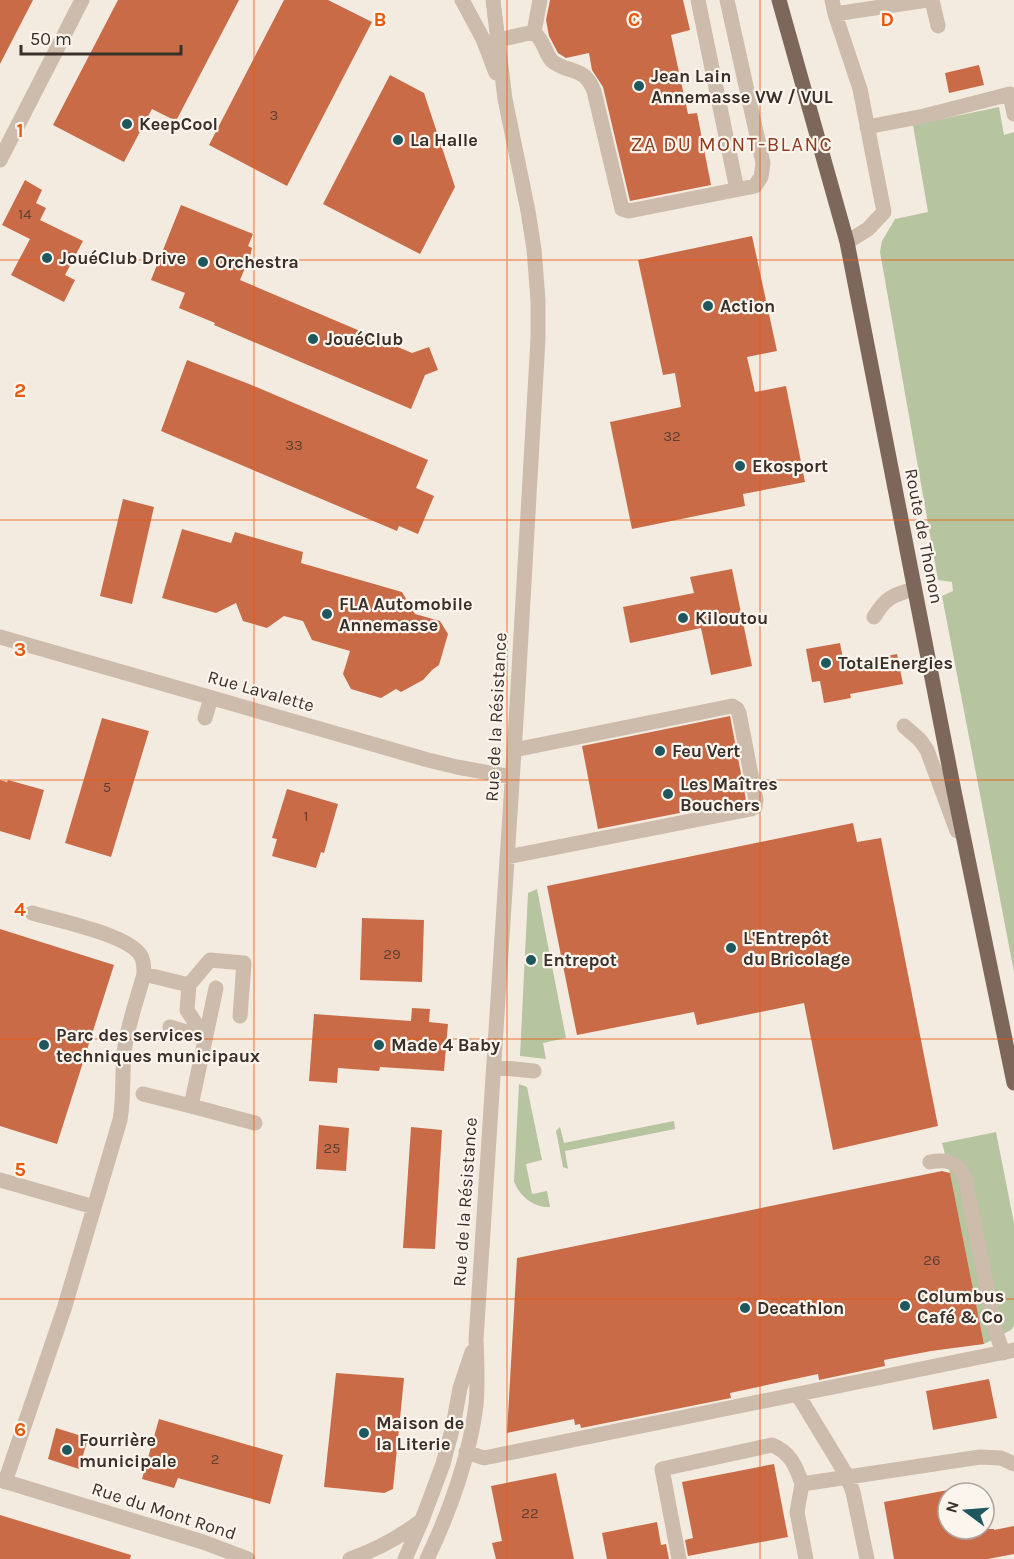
<svg xmlns="http://www.w3.org/2000/svg" width="1014" height="1559" font-family="Karla,sans-serif">
<style>
.green{fill:#b6c49f}
.building{fill:#ca6b48}
.lines{fill:none;stroke-linecap:round;stroke-linejoin:round}
.minor{stroke:#cdbbab;stroke-width:15}
.major{stroke:#7d675b;stroke-width:15}
.grid{fill:none;stroke:#e8590c;stroke-width:1.5;stroke-opacity:0.55}
.poi-dot{fill:#1e585e;stroke:#fbf5ed;stroke-width:2}
.labels{text-anchor:middle;stroke-width:4.5;stroke-linejoin:round;paint-order:stroke}
.number-label{font-size:15px;fill:#5e3f32}
.poi-label{font-size:18px;font-weight:bold;fill:#3a302a;stroke:#fbf5ed;text-anchor:start}
.street-label{font-size:18px;fill:#3a302a;stroke:#fbf5ed}
.neighbourhood-label{font-size:20px;letter-spacing:1.5px;fill:#8d3d20;stroke:#fbf5ed}
.grid-label{font-size:20px;text-anchor:middle;font-weight:bold;fill:#e8590c;stroke:#fbf5ed;stroke-width:4.5;stroke-linejoin:round;paint-order:stroke}
</style>
<rect width="100%" height="100%" fill="#f4ebe0"/>
<path class="green" d="M999,107L1004,135L1014,132V972L942,596L953,591L952,582L938,580L880,252L882,241L895,219L928,212L913,125Z
M537,889L566,1038L543,1043L546,1059L520,1056L528,893Z
M519,1084L527,1087L542,1160L526,1164L532,1194L547,1191L550,1207C534,1208 519,1196 514,1181Z
M674,1121L675,1129L565,1151L568,1169L563,1167L556,1131L560,1127L564,1143Z
M996,1132L1014,1223V1326L1011,1330L984,1344L949,1169L942,1143Z"/>
<path class="building" d="M0,0H33L0,64Z
M118,0H239L176,121L152,109L124,162L53,125Z
M284,0H328L372,22L287,186L209,145Z
M550,0H683L690,30L671,35L688,114L697,113L711,185L630,201L603,87L592,70L589,53L566,58L558,53L549,36L546,20Z
M979,65L984,85L949,93L945,73Z
M390,75L424,93L455,187L420,254L323,204Z
M25,180L42,190L36,203L46,208L40,220L83,241L65,275L75,280L64,302L11,275L30,239L2,225Z
M181,205L253,234L248,246L252,248L250,256L240,280L412,353L429,347L438,370L425,375L411,409L214,325L215,323L179,308L185,293L151,280Z
M752,236L777,351L747,357L755,392L786,386L805,482L743,494L745,506L632,529L610,422L681,407L675,373L663,375L638,260Z
M187,360L249,384L428,460L416,488L434,496L418,534L399,526L397,531L161,431Z
M123,499L154,507L132,604L100,596Z
M182,529L231,543L235,532L303,552L301,563L402,592L415,614L440,621L448,634L439,665L432,670L423,680L401,692L396,689L381,698L351,689L343,674L350,651L312,640L303,621L284,616L267,628L243,621L236,603L216,613L162,598Z
M732,569L752,666L711,675L701,628L630,643L623,607L694,593L690,577Z
M840,643L844,664L897,654L903,684L850,694L851,698L824,703L820,681L812,682L806,649Z
M730,716L746,800L598,829L582,746Z
M102,718L149,731L111,857L65,843Z
M0,780L7,782L8,780L44,790L30,840L0,831Z
M287,789L338,804L324,853L321,852L316,868L272,856L277,839L272,838Z
M853,823L857,842L881,838L938,1126L833,1150L804,1003L697,1025L694,1012L577,1035L547,886Z
M362,918L424,920L422,982L360,980Z
M0,929L114,965L57,1144L0,1126Z
M412,1008L430,1009L429,1022L448,1024L444,1071L380,1067L379,1071L338,1068L337,1083L309,1081L314,1014L411,1021Z
M319,1125L349,1128L346,1171L316,1169Z
M411,1127L442,1130L435,1249L403,1248Z
M942,1171L950,1173L984,1344L931,1351L884,1360L885,1366L819,1380L818,1374L730,1393L731,1398L581,1428L580,1424L575,1425L574,1419L507,1433L517,1258Z
M336,1373L404,1378L393,1489L384,1493L324,1487Z
M989,1379L997,1418L933,1430L926,1391Z
M159,1419L283,1455L270,1504L178,1478L174,1488L142,1479Z
M56,1428L88,1438L79,1469L48,1459Z
M774,1464L788,1537L688,1556L685,1540L693,1538L682,1482Z
M556,1473L574,1559H496L492,1543L502,1541L491,1486Z
M948,1490V1529H994V1530L1014,1526V1554L988,1559H894L884,1502Z
M0,1515L131,1555L130,1559H0Z
M657,1522L661,1545L666,1544L669,1559H607L602,1533Z"/>
<g class="lines">
<path class="minor" d="M462,0L483,39L496,73
M727,0L763,163L761,177L755,186L735,190
M832,0L835,14L860,89L884,212L868,229L847,242
M932,0L938,26
M835,14L927,0
M534,32C545,42 545,54 552,61C555,64 561,66 565,68C581,73 587,74 594,91L622,209L629,211L735,190L736,185L698,0
M534,32L540,0
M498,40L534,32
M867,127L924,116L1010,94L1014,114
M0,160L82,0
M874,617C886,597 893,595 914,589
M0,637L428,760L457,767L512,777
M205,718L211,698
M904,726L920,740L927,750L957,831
M507,857L751,809L755,807L756,800L739,713L737,709L732,706L514,750
M144,974L189,985L187,1010L205,1038L170,1027
M189,985L210,960L244,963L240,1016
M494,1067L534,1071
M143,1094L191,1106L216,988
M191,1106L255,1123
M930,1162C946,1159 958,1161 965,1178L996,1332L1003,1353
M0,1180L94,1207
M798,1395L847,1476L853,1492L867,1559
M466,1452L484,1458L1014,1350
M0,1480L203,1542L248,1559
M5,1482L64,1309L120,1120C124,1098 122,1075 124,1053C127,1026 137,1000 144,974C144,969 144,961 141,956C130,935 56,920 32,913
M350,1559C376,1550 400,1537 422,1520
M405,1559L422,1520L443,1464L453,1426L460,1388L472,1352
M427,1559C449,1514 470,1455 476,1405C478,1384 477,1362 476,1340L517,705L538,339V300L534,249L528,211L505,99L493,0
M679,1559L662,1469L772,1445C790,1452 796,1466 802,1484
M806,1559L797,1512L802,1484L980,1457L1001,1458L1014,1464"/>
<path class="major" d="M779,0L847,242L954,791L1014,1083"/>
</g>
<path class="grid" d="M254,0V1559M507,0V1559M760,0V1559M0,260H1014M0,520H1014M0,780H1014M0,1039H1014M0,1299H1014"/>
<g class="poi-dot">
<circle cx="639" cy="86" r="6"/>
<circle cx="127" cy="124" r="6"/>
<circle cx="398" cy="140" r="6"/>
<circle cx="47" cy="258" r="6"/>
<circle cx="203" cy="262" r="6"/>
<circle cx="708" cy="306" r="6"/>
<circle cx="313" cy="339" r="6"/>
<circle cx="740" cy="466" r="6"/>
<circle cx="327" cy="614" r="6"/>
<circle cx="683" cy="618" r="6"/>
<circle cx="826" cy="663" r="6"/>
<circle cx="660" cy="751" r="6"/>
<circle cx="668" cy="794" r="6"/>
<circle cx="731" cy="948" r="6"/>
<circle cx="531" cy="960" r="6"/>
<circle cx="44" cy="1045" r="6"/>
<circle cx="379" cy="1045" r="6"/>
<circle cx="905" cy="1306" r="6"/>
<circle cx="745" cy="1308" r="6"/>
<circle cx="364" cy="1433" r="6"/>
<circle cx="67" cy="1450" r="6"/>
</g>
<g class="labels">
<g class="number-label">
<text x="274" y="120">3</text>
<text x="25" y="219">14</text>
<text x="672" y="441">32</text>
<text x="294" y="450">33</text>
<text x="107" y="792">5</text>
<text x="306" y="821">1</text>
<text x="392" y="959">29</text>
<text x="332" y="1153">25</text>
<text x="932" y="1265">26</text>
<text x="215" y="1464">2</text>
<text x="530" y="1518">22</text>
</g>
<g class="poi-label">
<text x="651" y="82">Jean Lain<tspan x="651" dy="21">Annemasse VW / VUL</tspan></text>
<text x="139" y="130">KeepCool</text>
<text x="410" y="146">La Halle</text>
<text x="59" y="264">JouéClub Drive</text>
<text x="215" y="268">Orchestra</text>
<text x="720" y="312">Action</text>
<text x="325" y="345">JouéClub</text>
<text x="752" y="472">Ekosport</text>
<text x="339" y="610">FLA Automobile<tspan x="339" dy="21">Annemasse</tspan></text>
<text x="695" y="624">Kiloutou</text>
<text x="838" y="669">TotalEnergies</text>
<text x="672" y="757">Feu Vert</text>
<text x="680" y="790">Les Maîtres<tspan x="680" dy="21">Bouchers</tspan></text>
<text x="743" y="944">L'Entrepôt<tspan x="743" dy="21">du Bricolage</tspan></text>
<text x="543" y="966">Entrepot</text>
<text x="56" y="1041">Parc des services<tspan x="56" dy="21">techniques municipaux</tspan></text>
<text x="391" y="1051">Made 4 Baby</text>
<text x="917" y="1302">Columbus<tspan x="917" dy="21">Café &amp; Co</tspan></text>
<text x="757" y="1314">Decathlon</text>
<text x="376" y="1429">Maison de<tspan x="376" dy="21">la Literie</tspan></text>
<text x="79" y="1446">Fourrière<tspan x="79" dy="21">municipale</tspan></text>
</g>
<g class="street-label">
<text transform="translate(924 536) rotate(79)" y="6">Route de Thonon</text>
<text transform="translate(261 691) rotate(16)" y="6">Rue Lavalette</text>
<text transform="translate(496 717) rotate(-87)" y="6">Rue de la Résistance</text>
<text transform="translate(465 1202) rotate(-86)" y="6">Rue de la Résistance</text>
<text transform="translate(164 1511) rotate(18)" y="6">Rue du Mont Rond</text>
</g>
<g class="neighbourhood-label">
<text x="732" y="151">ZA DU MONT-BLANC</text>
</g>
</g>
<g class="grid-label">
<text x="380" y="26">B</text>
<text x="634" y="26">C</text>
<text x="887" y="26">D</text>
<text x="20" y="137">1</text>
<text x="20" y="397">2</text>
<text x="20" y="656">3</text>
<text x="20" y="916">4</text>
<text x="20" y="1176">5</text>
<text x="20" y="1436">6</text>
</g>
<g transform="translate(966 1511) rotate(286)"><circle r="28" fill="#fbf5ed" stroke="#aea69f" stroke-width="1.5"/>
<path d="M0-4.5L10 22L0 15L-10 22Z" fill="#1e585e"/>
<text y="-9" font-size="16" font-weight="bold" text-anchor="middle" fill="#3a302a">N</text>
</g>
<path d="M21 45v9h160v-9" fill="none" stroke="#3a302a" stroke-width="3"/>
<text x="30" y="45" font-size="18" fill="#3a302a" stroke="#fbf5ed" stroke-width="4.5" paint-order="stroke">50 m</text>
</svg>
